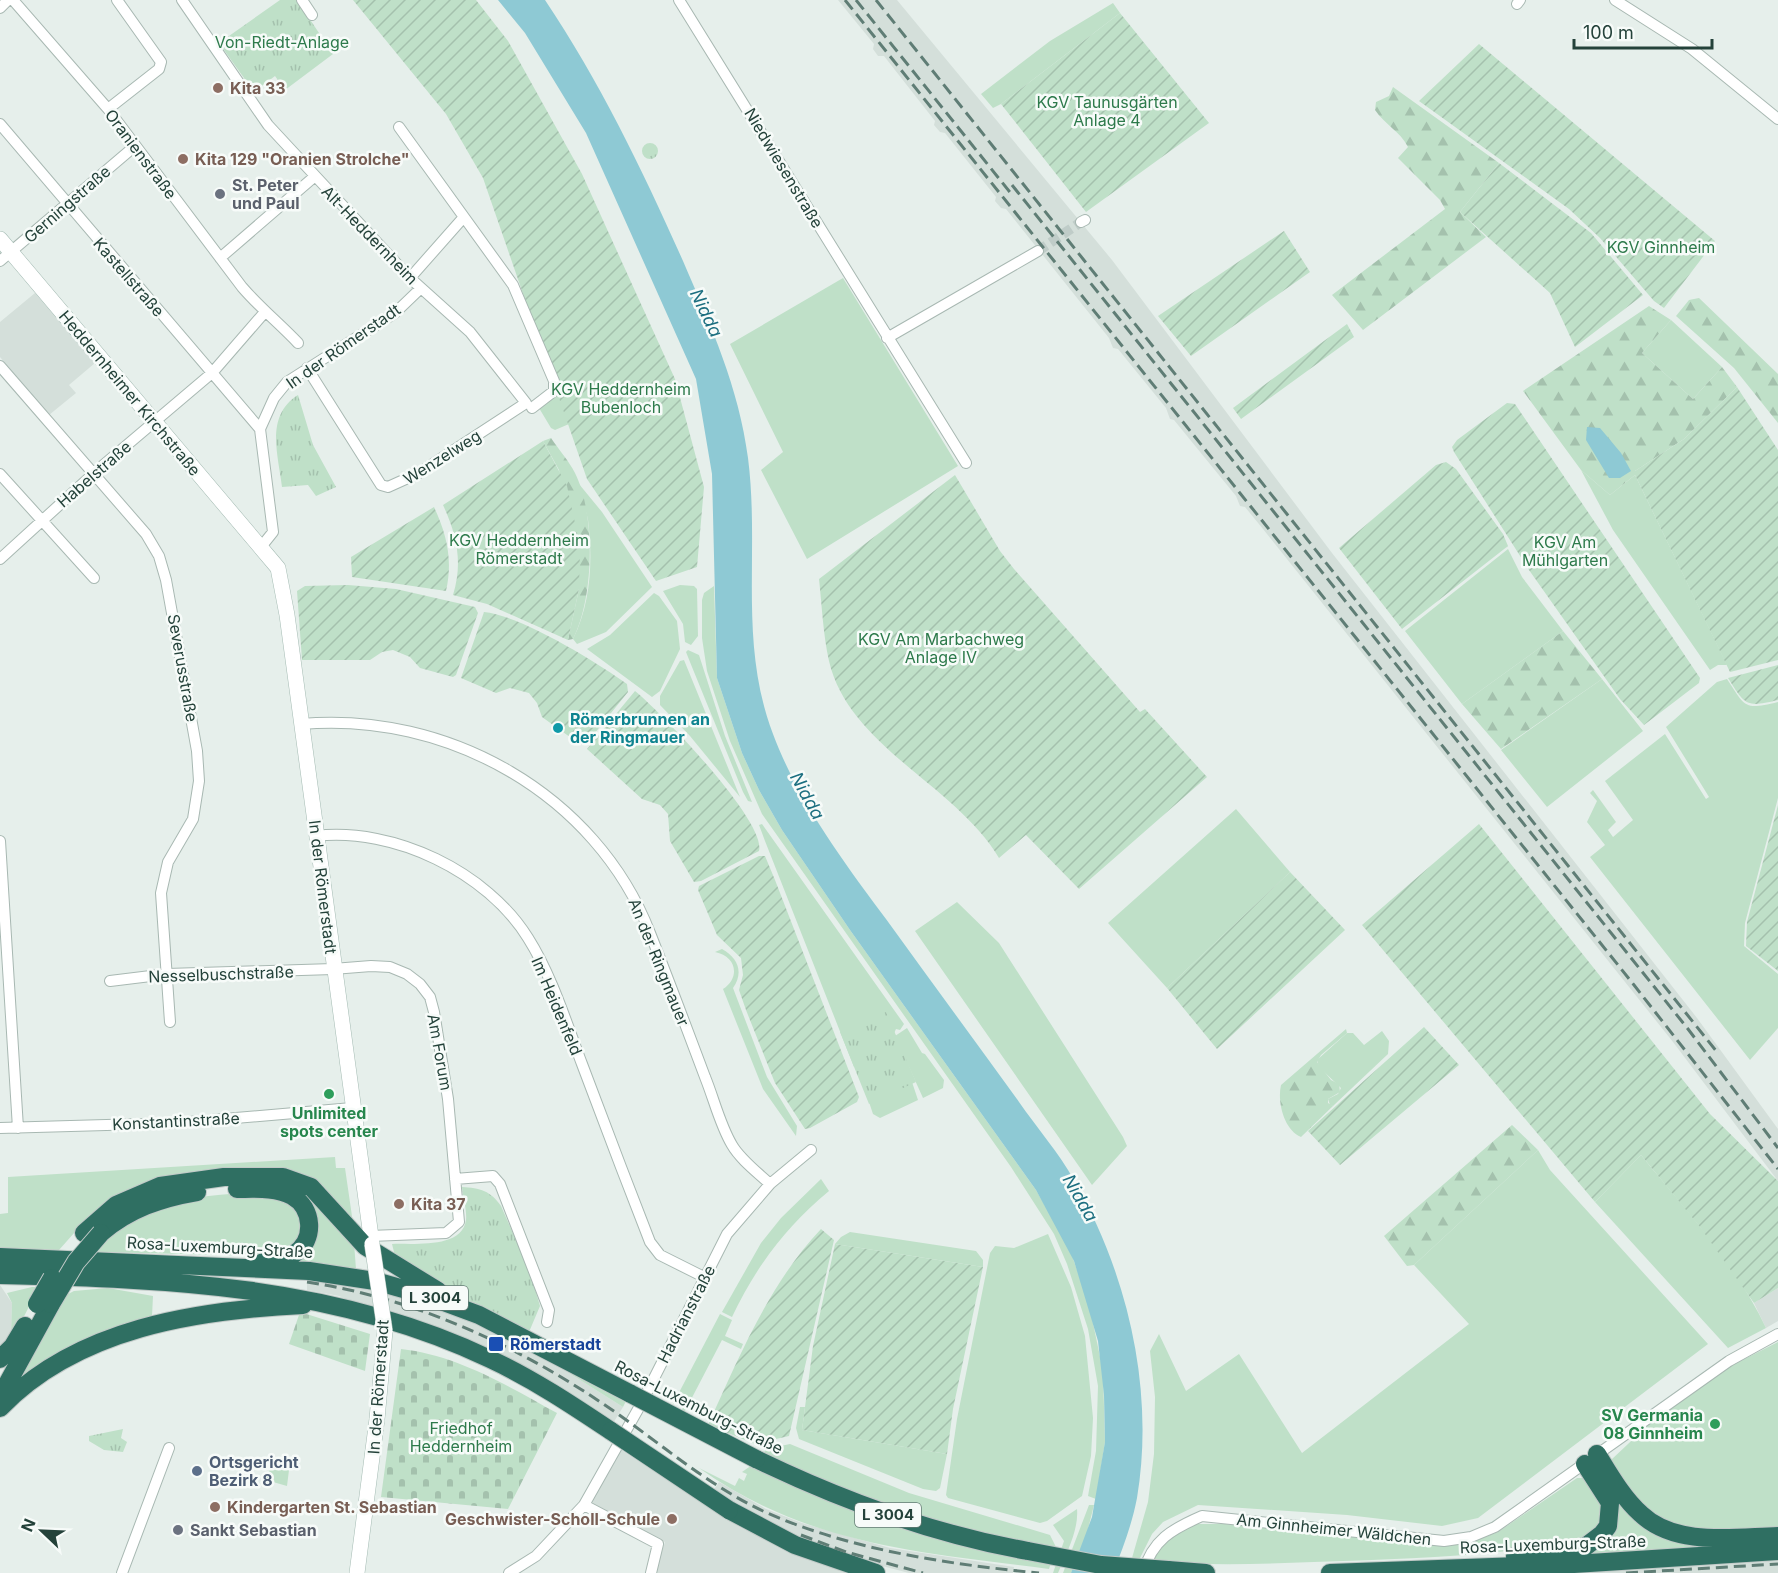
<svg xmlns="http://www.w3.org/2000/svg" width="1778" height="1573" font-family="Inter,sans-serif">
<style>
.built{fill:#d4dfda}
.grass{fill:#bfe0c8}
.forest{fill:url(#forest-firs)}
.cemetery{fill:url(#cemetery-stones)}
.park{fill:url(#park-tufts)}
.garden{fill:url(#garden-furrows)}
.water{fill:#8ec9d4}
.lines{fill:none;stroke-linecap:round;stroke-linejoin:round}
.street-tunnel{stroke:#bfccc8;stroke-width:10;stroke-dasharray:10 5;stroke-linecap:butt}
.street-casing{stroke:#a8b8b2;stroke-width:12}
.secondary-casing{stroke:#a4bbb3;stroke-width:16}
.highway-casing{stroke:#c2cac8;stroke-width:20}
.street{stroke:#fff;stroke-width:10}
.secondary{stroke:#fff;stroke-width:15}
.highway{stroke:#2f6f62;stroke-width:18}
.rail{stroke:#5f7d75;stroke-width:3;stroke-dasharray:12 6;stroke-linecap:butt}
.secondary-bridge-casing{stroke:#a4bbb3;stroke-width:16;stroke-linecap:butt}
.highway-bridge-casing{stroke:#c2cac8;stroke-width:20;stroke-linecap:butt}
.secondary-bridge{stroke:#fff;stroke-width:15}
.highway-bridge{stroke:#2f6f62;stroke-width:18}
.education-dot{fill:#8d6e63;stroke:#f7fbf9;stroke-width:2}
.worship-dot{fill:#6b7280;stroke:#f7fbf9;stroke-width:2}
.culture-dot{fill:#0f9aa8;stroke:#f7fbf9;stroke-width:2}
.leisure-dot{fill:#2e9e5b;stroke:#f7fbf9;stroke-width:2}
.transit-dot{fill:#1a4fb4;stroke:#f7fbf9;stroke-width:2}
.service-dot{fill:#5c6f8a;stroke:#f7fbf9;stroke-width:2}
.labels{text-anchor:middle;stroke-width:5;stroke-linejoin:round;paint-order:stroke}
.shield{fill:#f7fbf9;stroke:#637a73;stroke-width:1.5}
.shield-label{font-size:15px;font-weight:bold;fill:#24423a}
.park-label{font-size:16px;fill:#2d7a4b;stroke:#f7fbf9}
.education-label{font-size:16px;font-weight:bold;fill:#785e54;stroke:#f7fbf9;text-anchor:start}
.street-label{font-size:16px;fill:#24423a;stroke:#f7fbf9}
.worship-label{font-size:16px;font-weight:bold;fill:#5b616d;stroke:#f7fbf9;text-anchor:start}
.culture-label{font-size:16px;font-weight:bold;fill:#0d838f;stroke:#f7fbf9;text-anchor:start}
.leisure-label{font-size:16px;font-weight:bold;fill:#27864d;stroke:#f7fbf9}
.transit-label{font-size:16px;font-weight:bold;fill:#164399;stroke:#f7fbf9;text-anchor:start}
.service-label{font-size:16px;font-weight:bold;fill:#4e5e75;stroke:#f7fbf9;text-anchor:start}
.water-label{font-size:18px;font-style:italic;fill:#1c6f80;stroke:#f7fbf9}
</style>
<defs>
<pattern id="forest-firs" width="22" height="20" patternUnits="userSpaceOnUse" patternTransform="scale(1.5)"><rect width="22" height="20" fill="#bfe0c8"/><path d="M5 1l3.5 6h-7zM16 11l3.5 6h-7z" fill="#a4c1ad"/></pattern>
<pattern id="cemetery-stones" width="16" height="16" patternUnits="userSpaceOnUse" patternTransform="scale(1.5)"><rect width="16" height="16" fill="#bfe0c8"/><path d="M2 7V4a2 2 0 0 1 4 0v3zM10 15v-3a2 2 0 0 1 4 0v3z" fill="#a4c1ad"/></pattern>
<pattern id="park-tufts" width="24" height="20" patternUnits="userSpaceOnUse" patternTransform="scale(1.5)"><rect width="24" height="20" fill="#bfe0c8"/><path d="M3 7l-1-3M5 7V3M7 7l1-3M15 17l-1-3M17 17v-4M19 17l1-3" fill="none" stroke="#a4c1ad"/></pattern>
<pattern id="garden-furrows" width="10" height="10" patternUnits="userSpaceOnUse" patternTransform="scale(1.5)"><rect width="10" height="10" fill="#bfe0c8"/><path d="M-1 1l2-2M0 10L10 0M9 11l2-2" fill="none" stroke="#a4c1ad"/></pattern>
</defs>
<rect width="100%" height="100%" fill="#e6efeb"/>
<path class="built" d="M838,0H897L1112,260L1332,553L1697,1018L1778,1129V1181L1673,1042L1263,529L1245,507L1240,506L1236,496L1174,420L1170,419L1166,408L1118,349L1113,348L1109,338L1006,209L1001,208L995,201L996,197L945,133L940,132L934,125L935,121L884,56H878L873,49L874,44Z
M35,293L95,363L69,385L76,393L49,415L0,357V322Z
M307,1280L374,1288L418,1299L487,1328L553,1363L623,1407L612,1425L339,1296L307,1290Z
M0,1285L12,1303L11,1340L0,1351Z
M1778,1288V1321L1766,1328L1754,1303Z
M621,1450L741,1528L800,1556L848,1573H655L665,1542L590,1504Z
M719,1482L766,1509L802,1523L890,1548L1014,1567L1013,1573H909L844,1556L797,1537L713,1491Z
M1778,1558V1573H1486Z"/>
<path class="grass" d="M1113,3L1120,13L1001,104L993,108L981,94L1050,41Z
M843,278L958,466L807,559L761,470L783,452L730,344Z
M1671,320L1722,367L1693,399L1642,353Z
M557,391L569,424L555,430L551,428L539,408Z
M1581,470L1610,495L1635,475L1727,665H1718L1710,670L1613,530Z
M579,484L602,512L652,587L606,632L577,644L573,639C591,603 593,560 588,520C586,508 579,496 579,484Z
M1508,549L1522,577L1563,631L1462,704L1405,631Z
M680,585L694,586L697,589L698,636L691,645L685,642L683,624L663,591Z
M714,586L717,678L742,753L759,790L782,830L850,930L1036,1190L1070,1250L1089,1304L1103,1371L1105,1442L1096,1499L1088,1496L1096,1451L1098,1386L1088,1329L1067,1264L1054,1234L1011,1167L762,814L730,741L707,671L702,638V600L704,593Z
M654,593L659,596L677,621L680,649L660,691L652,697L587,649L610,635Z
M688,650L699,655L725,736L752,802L748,801L743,792L692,667L686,652Z
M684,660L740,797L690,736L660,705V696L680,661Z
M1602,679L1643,731L1547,807L1501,750Z
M1727,679C1746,708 1744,710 1778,702V798L1745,923L1744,946L1778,974V1028L1750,1060L1590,857L1605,845L1587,822L1597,801L1590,793L1593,790L1616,822L1608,830L1613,837L1633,820L1605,781L1665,734L1706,799L1709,797L1666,727L1717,682Z
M1236,809L1290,872L1167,988L1108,923Z
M762,824L904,1024L900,1030L896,1029L891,1040L854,1067L765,841L759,825Z
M957,902L999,943L1123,1137L1127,1146L1092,1185L915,931Z
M722,949C738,958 744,972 733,988L767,1077L797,1126L796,1136L763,1089L723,989C741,977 736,956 715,952Z
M907,1028L922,1053L925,1054L944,1080L943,1088L923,1098L895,1036Z
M1382,1031L1389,1041L1388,1054L1333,1106L1330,1105L1328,1099L1338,1094L1341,1088L1319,1067L1317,1060L1347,1033H1353L1364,1045Z
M912,1082L918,1100L880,1118L873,1114L869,1102Z
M1538,1150L1550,1170L1708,1344L1478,1518L1442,1526L1347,1515L1198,1505L1163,1522L1152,1534L1139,1560L1132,1558L1148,1502L1154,1454L1155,1397L1150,1351L1159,1334L1186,1391L1239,1354L1302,1453L1469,1324L1414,1265Z
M1641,1155C1685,1209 1736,1264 1766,1328L1728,1348L1595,1202Z
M335,1157L336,1168H345L354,1230L301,1175L116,1198L90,1215L59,1250L0,1249V1214L8,1213V1177Z
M821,1179L829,1191C787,1226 756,1266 732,1317L722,1312L761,1243L781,1218Z
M260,1181L284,1184L309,1195L354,1243L356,1269L294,1262C308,1253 317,1241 316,1224C312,1160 180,1184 141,1200C128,1206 100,1231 91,1232C144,1186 193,1183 260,1181Z
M255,1193L287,1199L303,1212L301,1240L272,1256L97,1252C103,1244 110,1234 118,1227C148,1199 214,1194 255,1193Z
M850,1232L976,1251L983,1260V1267L835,1244L841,1237Z
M1048,1234L1071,1287L1085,1336L1093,1418L1091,1456L1082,1496L1047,1521L1040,1523L948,1498L946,1495L957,1419L990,1253L995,1246L1014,1248Z
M32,1287H39L14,1336L11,1335L12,1303L7,1293Z
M108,1288L153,1296L152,1316L6,1398L62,1297L74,1291Z
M720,1314L732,1320L725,1336L743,1344L741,1349L722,1340L684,1413L681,1412L685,1403L678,1399L672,1406Z
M1778,1342V1532H1692L1653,1520L1610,1466L1611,1460L1662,1412L1721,1371Z
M553,1363L627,1399L623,1407Z
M800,1407H805L802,1430L947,1454L940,1488L936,1491L923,1489L799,1439L796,1428Z
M790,1444L909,1493L1050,1535L1056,1547L1049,1569C921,1552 809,1546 699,1468L735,1486L739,1478L744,1481L747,1474L742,1472L752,1465L817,1495L1025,1544L892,1510L763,1454L766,1449Z
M1577,1478H1587L1607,1513L1593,1538C1511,1555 1427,1558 1343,1561C1279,1563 1217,1567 1152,1561L1162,1543L1190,1524H1225L1444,1546L1472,1542L1498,1532Z
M1611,1495L1639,1517L1778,1544L1534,1560L1597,1544Z
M1089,1505H1094L1085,1541L1071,1573H1063Z
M1077,1509C1079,1530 1066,1554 1058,1573H1053L1064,1541L1053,1525Z"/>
<path class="forest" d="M1393,87L1499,163L1460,212L1486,237L1363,330L1332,295L1445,209L1440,200L1398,158L1408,147C1400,131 1385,125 1375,110L1376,102L1389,96Z
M1699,298L1778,374V423L1734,368L1676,316L1689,300Z
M1649,306L1671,320L1642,353L1693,399L1722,367L1737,387L1684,439L1635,471V475L1610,495L1581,470L1523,391Z
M551,438C559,450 569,461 575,473C596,515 594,598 573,639L568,640L579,589L559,470L543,441Z
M1563,631L1602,679L1501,749L1462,704Z
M1346,1029L1347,1033L1321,1055L1317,1062L1331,1080L1339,1084L1340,1092L1328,1099V1103L1333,1106L1301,1137C1284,1130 1277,1102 1281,1085Z
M1512,1125L1538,1150L1414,1265L1407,1266L1384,1236Z"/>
<path class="cemetery" d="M300,1312L370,1334L365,1371L289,1344Z
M401,1349C457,1355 508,1386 557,1413L508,1509L381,1497Z"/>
<path class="park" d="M280,0H297L333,54L285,90L275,76L254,92L219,43Z
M642 151a8 8 0 1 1 16 0a8 8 0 1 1-16 0Z
M298,395L313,445L336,487L316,496L308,485L282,487C278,454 265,416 298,395Z
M886,1012L916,1082L869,1104L840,1032Z
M462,1187C480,1188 491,1191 501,1206L530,1272L540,1306L529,1332L397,1264L392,1244C414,1243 462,1249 466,1220C467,1210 463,1197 462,1187Z
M123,1429L121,1438L127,1442L123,1452L104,1450L89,1441V1436Z
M279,1460L290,1462L287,1486L266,1480L271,1466L277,1465Z"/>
<path class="garden" d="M353,0H476L508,41L582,174L675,379L704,487L697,567L656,581L587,479L483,178L446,114Z
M1120,13L1209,123L1086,212L1001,104Z
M1479,44L1715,241L1664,308L1654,301L1600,238L1569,209L1419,101Z
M1499,163L1591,233L1643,295L1575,347L1550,293L1460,212Z
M1284,231L1310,272L1191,356L1158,316Z
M1347,324L1354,337L1241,419L1233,408Z
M1737,387L1778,450V660L1730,672L1635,475V471L1684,439Z
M1507,403L1515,404L1700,678L1699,683L1644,725L1620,699L1529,570L1454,452L1452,447L1457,440Z
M543,441L567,486L580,546L579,589L568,640L487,604L453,595C463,563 457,535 443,505Z
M1446,462L1456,469L1503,534L1508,546L1402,629L1339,548L1436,465Z
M955,475L1000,551L1014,569L1140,712L1145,709L1207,777L1079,889L1026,835L999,858C956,785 849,747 829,661C823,634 822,606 819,579Z
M434,507C447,535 453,560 446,591L352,577L351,557Z
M348,585L396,589L475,607L478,613L456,675L453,677L420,668L410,657L393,650L382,652L370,660H302L297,591L305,586Z
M484,612C520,615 597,662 627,684L628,692L586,744L581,745L542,717L537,703L529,693L510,688L496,693L461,678Z
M1778,665V700C1746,708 1745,705 1728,678Z
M635,691C660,711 767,822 759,851L701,881L694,882L670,841L668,814L660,805L642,799L587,749Z
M1778,805V971L1746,946L1747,922Z
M1479,824L1710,1114L1778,1181V1288L1754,1303L1700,1227L1641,1155L1595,1202L1362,925Z
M759,856H765L775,880L859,1097L857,1102L810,1128L805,1129L775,1083L746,1010L739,990L743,975L741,958L717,935L698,890L699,886Z
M1290,872L1345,930L1217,1049L1167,988Z
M1424,1027L1459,1065L1340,1165L1308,1131Z
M821,1229L834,1240L789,1436L755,1444L708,1425C739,1357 769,1284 821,1229Z
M835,1244L983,1267L953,1409L947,1454L802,1430L813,1346Z"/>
<path class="water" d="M498,0H545C600,82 643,171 683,261C711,326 739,388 748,458C760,552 738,642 773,734C797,799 845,864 886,919C930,980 975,1041 1019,1102C1037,1128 1059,1153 1074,1180C1128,1275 1155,1390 1137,1498C1132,1524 1123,1548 1113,1573H1071L1092,1517L1105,1442L1104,1395L1098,1341L1074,1261L1036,1190L850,930L782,830L759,790L742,753L717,678L712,474L696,379L586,133L525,33Z
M1587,427L1600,428L1621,453L1631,471L1620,478H1609L1586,440Z"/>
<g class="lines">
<path class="street-tunnel" d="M1038,251L1081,222"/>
<g class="street-casing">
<path id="street" d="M13,0L108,109L242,287C260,308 279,323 298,343
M182,0L268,125L410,278L470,332L526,403L419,473L388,487L381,485L307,368
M302,0L312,15
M679,0L966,463
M1615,0L1692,49L1778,119
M1517,4L1520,0
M0,8L8,0
M108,109L159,69L161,62L117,0
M0,124L260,429
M399,127L513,285L554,381V391L532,408
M1081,222L1085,220
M220,258L314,177
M0,261L135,146
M410,278L463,218
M887,338L1038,251
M0,366L146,534L159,556L166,580L197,751L199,781L193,819L168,862L161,893L170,1022
M0,474L94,578
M261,547L273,532L260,429L274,398L287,382L395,313L421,288
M0,559L101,467L212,373L264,313
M301,724C447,711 596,794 650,933C669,981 687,1029 705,1077C714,1099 720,1125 732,1145C740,1159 757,1172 770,1184
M316,836C394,827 487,872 528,938C552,976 566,1022 582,1064C604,1123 627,1183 650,1242L660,1255L704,1277
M0,841L18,1128
M110,981L167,974L333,969L371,966L390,967L407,974L420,984L430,997L434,1012L448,1099L459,1222L446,1233L370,1236
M0,1128L177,1123L352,1108
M455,1179L493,1176L500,1184L549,1310L547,1322
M584,1505L658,1544L651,1573
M122,1573L169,1448
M509,1573L536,1556L584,1505L641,1404L727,1234L770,1184L811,1150
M1143,1573C1152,1540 1172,1529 1202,1516L1444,1541L1471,1537L1495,1527L1729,1361L1778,1334"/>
</g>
<g class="secondary-casing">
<path id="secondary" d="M0,239L278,568L287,615L372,1244
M357,1573L377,1419L385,1331"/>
</g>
<g class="highway-casing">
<path id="highway" d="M237,1189C254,1189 276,1187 292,1196C313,1208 316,1240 294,1254C285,1260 274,1260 263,1262
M84,1233L116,1205L160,1186L224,1177H283L311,1187L365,1246L438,1291
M101,1233C129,1209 161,1198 197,1192
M0,1257L309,1271L375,1281L425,1295L479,1315L631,1394
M0,1275C169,1279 335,1285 490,1359C533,1379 572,1405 611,1431
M0,1359L13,1346L25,1326
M0,1397L51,1304
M0,1408C77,1328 197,1310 303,1305
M1597,1454C1610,1475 1623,1498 1641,1514C1676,1547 1734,1537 1778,1536
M756,1459C843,1501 932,1534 1028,1551
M729,1510L795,1545L876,1573
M1515,1556L1585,1547L1602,1534L1608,1526L1610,1503L1585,1464
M1168,1570L1206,1573
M1330,1573L1574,1564L1778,1551"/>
</g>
<use href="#street" class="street"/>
<use href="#secondary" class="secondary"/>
<use href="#highway" class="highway"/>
<path class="rail" d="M845,0L1634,985L1778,1169
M856,0L1013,196
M876,0L1717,1052
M1012,185L1688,1029L1778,1148
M307,1282C420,1299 525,1349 618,1414C666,1448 711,1487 765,1512C851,1550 946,1564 1039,1573
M801,1535L846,1552L923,1573
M1626,1573L1778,1564"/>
<g class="secondary-bridge-casing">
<path id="secondary-bridge" d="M372,1244L385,1331"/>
</g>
<g class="highway-bridge-casing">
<path id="highway-bridge" d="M37,1304L52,1278
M51,1304L76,1262L101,1233
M631,1394L756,1459
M611,1431L729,1510
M1028,1551L1101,1565L1168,1570"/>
</g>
<use href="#secondary-bridge" class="secondary-bridge"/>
<use href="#highway-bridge" class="highway-bridge"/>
</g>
<g class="education-dot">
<circle cx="218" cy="88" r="6"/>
<circle cx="183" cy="159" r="6"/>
<circle cx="399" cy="1204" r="6"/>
<circle cx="215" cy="1507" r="6"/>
<circle cx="672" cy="1519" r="6"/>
</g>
<g class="worship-dot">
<circle cx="220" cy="194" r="6"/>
<circle cx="178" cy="1530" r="6"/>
</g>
<circle class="culture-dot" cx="558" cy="728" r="6"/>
<g class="leisure-dot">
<circle cx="329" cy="1094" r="6"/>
<circle cx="1715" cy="1424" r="6"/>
</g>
<rect class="transit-dot" x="488" y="1336" width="16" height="16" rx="3"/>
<circle class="service-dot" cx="197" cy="1471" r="6"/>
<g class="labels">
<g class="shield">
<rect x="402" y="1286" width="66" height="24" rx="4.5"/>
<rect x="855" y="1503" width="66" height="24" rx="4.5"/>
</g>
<g class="shield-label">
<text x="435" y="1303">L 3004</text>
<text x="888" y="1520">L 3004</text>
</g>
<g class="park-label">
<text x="282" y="48">Von-Riedt-Anlage</text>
<text x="1107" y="108">KGV Taunusgärten<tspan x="1107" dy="18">Anlage 4</tspan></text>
<text x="1661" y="253">KGV Ginnheim</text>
<text x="621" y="395">KGV Heddernheim<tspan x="621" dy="18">Bubenloch</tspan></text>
<text x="519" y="546">KGV Heddernheim<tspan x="519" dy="18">Römerstadt</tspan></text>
<text x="1565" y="548">KGV Am<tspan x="1565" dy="18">Mühlgarten</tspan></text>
<text x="941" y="645">KGV Am Marbachweg<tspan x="941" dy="18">Anlage IV</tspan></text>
<text x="461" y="1434">Friedhof<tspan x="461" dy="18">Heddernheim</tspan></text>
</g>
<g class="education-label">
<text x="230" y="94">Kita 33</text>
<text x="195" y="165">Kita 129 "Oranien Strolche"</text>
<text x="411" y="1210">Kita 37</text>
<text x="227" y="1513">Kindergarten St. Sebastian</text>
<text x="660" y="1525" text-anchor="end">Geschwister-Scholl-Schule</text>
</g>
<g class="street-label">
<text transform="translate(141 154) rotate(53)" y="6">Oranienstraße</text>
<text transform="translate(784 168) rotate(59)" y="6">Niedwiesenstraße</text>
<text transform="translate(67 204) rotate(-41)" y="6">Gerningstraße</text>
<text transform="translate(370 235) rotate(46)" y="6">Alt-Heddernheim</text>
<text transform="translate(129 277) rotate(49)" y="6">Kastellstraße</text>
<text transform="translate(343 346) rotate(-35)" y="6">In der Römerstadt</text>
<text transform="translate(130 393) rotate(50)" y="6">Heddernheimer Kirchstraße</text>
<text transform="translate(442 457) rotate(-32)" y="6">Wenzelweg</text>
<text transform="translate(94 474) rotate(-41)" y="6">Habelstraße</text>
<text transform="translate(183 668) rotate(80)" y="6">Severusstraße</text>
<text transform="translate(323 887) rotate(83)" y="6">In der Römerstadt</text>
<text transform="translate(659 962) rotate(68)" y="6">An der Ringmauer</text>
<text transform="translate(221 974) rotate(-2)" y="6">Nesselbuschstraße</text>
<text transform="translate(557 1006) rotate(67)" y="6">Im Heidenfeld</text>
<text transform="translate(440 1052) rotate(80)" y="6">Am Forum</text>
<text transform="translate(176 1121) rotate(-3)" y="6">Konstantinstraße</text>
<text transform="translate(220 1247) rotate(3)" y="6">Rosa-Luxemburg-Straße</text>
<text transform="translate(686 1314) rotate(-63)" y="6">Hadrianstraße</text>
<text transform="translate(378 1387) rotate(-86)" y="6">In der Römerstadt</text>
<text transform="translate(699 1407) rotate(27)" y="6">Rosa-Luxemburg-Straße</text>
<text transform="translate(1334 1529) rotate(6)" y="6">Am Ginnheimer Wäldchen</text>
<text transform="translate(1553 1544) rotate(-2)" y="6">Rosa-Luxemburg-Straße</text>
</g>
<g class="worship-label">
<text x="232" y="191">St. Peter<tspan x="232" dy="18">und Paul</tspan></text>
<text x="190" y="1536">Sankt Sebastian</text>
</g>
<g class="culture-label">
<text x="570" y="725">Römerbrunnen an<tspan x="570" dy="18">der Ringmauer</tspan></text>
</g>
<g class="leisure-label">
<text x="329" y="1119">Unlimited<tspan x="329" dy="18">spots center</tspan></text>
<text x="1703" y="1421" text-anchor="end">SV Germania<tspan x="1703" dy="18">08 Ginnheim</tspan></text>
</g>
<g class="transit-label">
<text x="510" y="1350">Römerstadt</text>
</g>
<g class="service-label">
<text x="209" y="1468">Ortsgericht<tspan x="209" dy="18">Bezirk 8</tspan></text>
</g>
<g class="water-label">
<text transform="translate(706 313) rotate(64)" y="6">Nidda</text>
<text transform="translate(807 796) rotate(61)" y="6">Nidda</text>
<text transform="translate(1080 1198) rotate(60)" y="6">Nidda</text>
</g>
</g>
<g transform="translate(42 1531) rotate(293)" stroke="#f7fbf9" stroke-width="4.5" paint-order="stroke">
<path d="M0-4.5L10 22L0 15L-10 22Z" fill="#24423a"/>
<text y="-9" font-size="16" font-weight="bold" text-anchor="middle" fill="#24423a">N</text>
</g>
<path d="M1574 39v9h138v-9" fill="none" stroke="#24423a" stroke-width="3"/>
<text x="1583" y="39" font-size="18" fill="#24423a" stroke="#f7fbf9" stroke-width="4.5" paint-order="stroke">100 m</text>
</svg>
